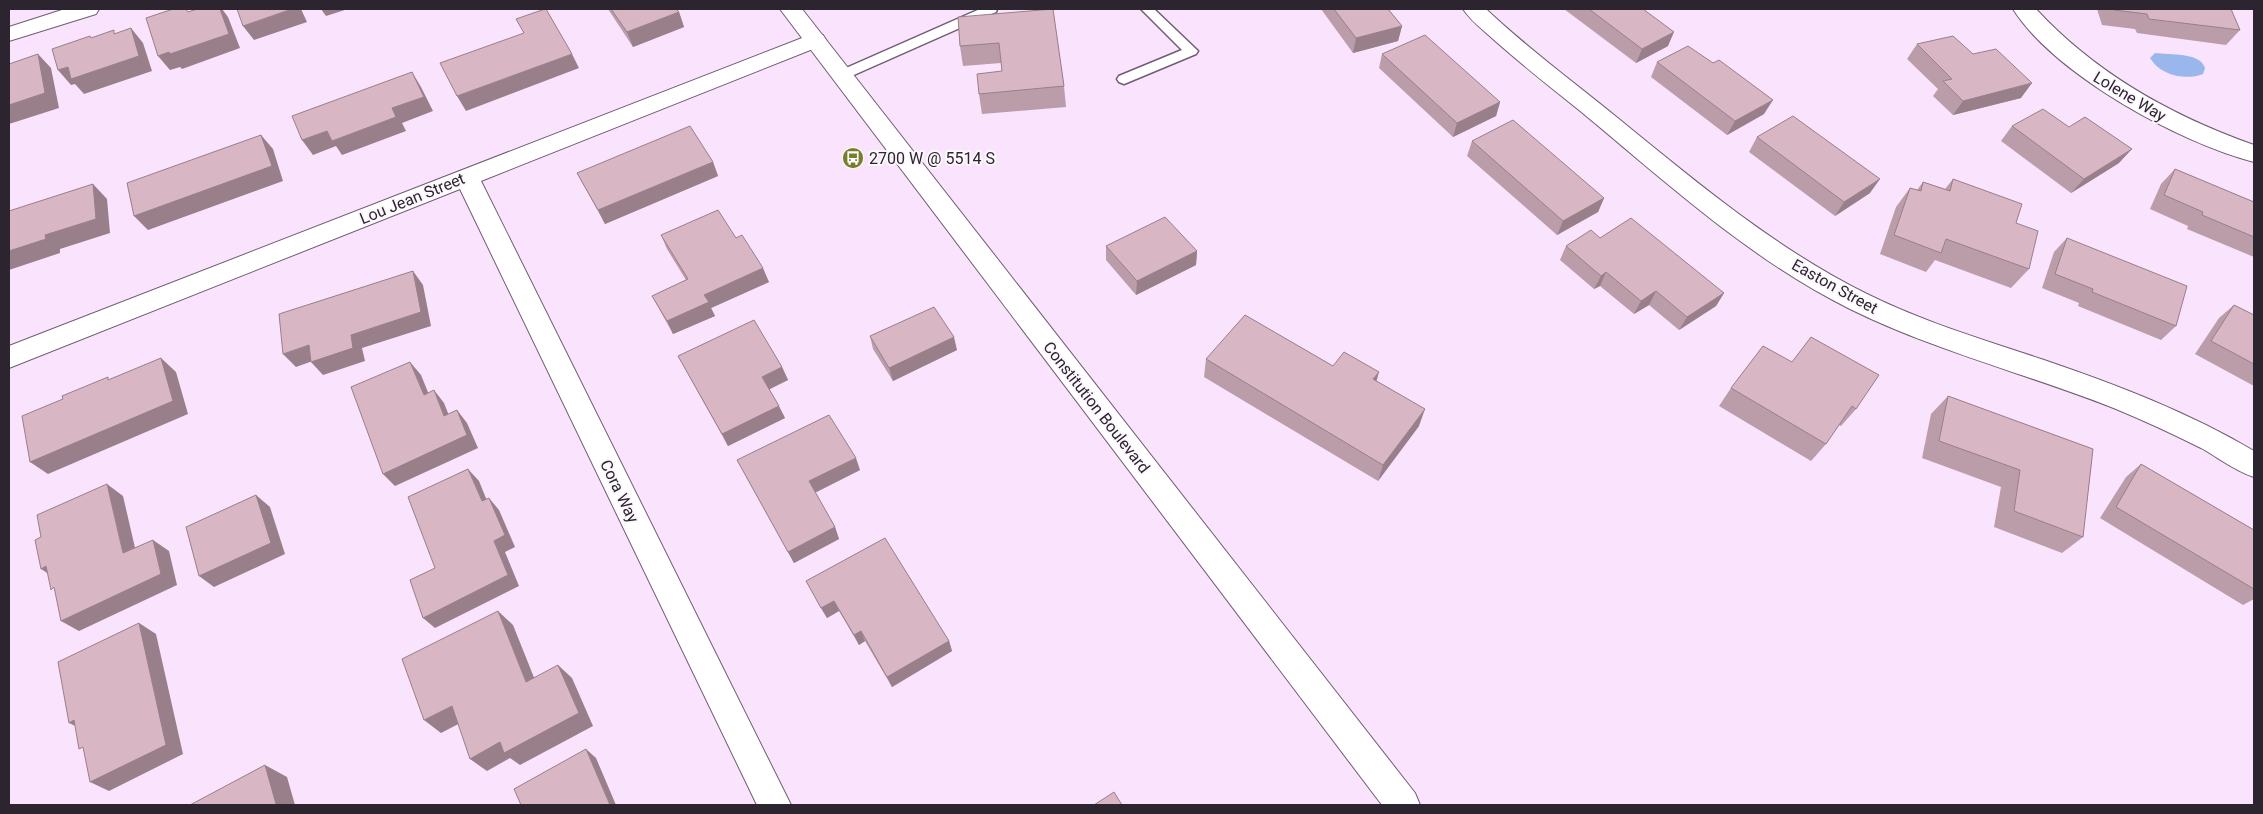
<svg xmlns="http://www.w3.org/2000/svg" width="2263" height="814" font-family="Roboto,sans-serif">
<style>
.water{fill:#99b7ec}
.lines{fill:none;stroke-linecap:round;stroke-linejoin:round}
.lane-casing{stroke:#705c73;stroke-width:3}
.street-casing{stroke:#705c73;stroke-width:2}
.secondary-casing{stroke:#705c73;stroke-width:2}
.lane{fill:#fff;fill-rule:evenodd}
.street{fill:#fff;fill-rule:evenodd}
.secondary{fill:#fff;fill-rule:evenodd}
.wall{fill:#bb9da9}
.shaded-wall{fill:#987f89}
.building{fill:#d9b6c4;stroke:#987f89}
.labels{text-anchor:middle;stroke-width:4;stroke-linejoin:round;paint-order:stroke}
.street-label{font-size:16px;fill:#2c242e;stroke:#fcf7fd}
.poi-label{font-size:16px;fill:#2c242e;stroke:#fcf7fd;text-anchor:start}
</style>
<rect width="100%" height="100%" fill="#fae3fd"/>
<path class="water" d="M2155,53C2170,55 2200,52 2205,68L2203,74C2185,81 2160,75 2150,58Z"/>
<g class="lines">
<g class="lane-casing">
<path id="lane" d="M980,9H997L996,12L847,78L842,80L835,75L837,72Z
M1141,9H1154L1198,51L1196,54L1124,84L1119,82L1117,79L1119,76L1182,50Z"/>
</g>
<g class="street-casing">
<path id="street" d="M65,9H99L96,14L9,41V27Z
M1463,9H1486C1526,47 1571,80 1614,115C1694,180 1774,248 1867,294C1923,322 1985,340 2044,360C2117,385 2188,412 2254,451V477C2235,471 2219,458 2201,448C2173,434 2145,421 2116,409C2028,374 1935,351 1850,309C1749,259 1665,181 1579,110C1550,87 1521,64 1493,39C1482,29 1471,21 1463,9Z
M2013,9H2036C2096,74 2172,116 2254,145V162C2180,143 2055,75 2013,9Z
M815,33L823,35L826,40L823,45L481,181L791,805H757L460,189L9,368V346Z"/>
</g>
<g class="secondary-casing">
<path id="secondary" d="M780,9H802L1415,793L1420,805H1382Z"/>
</g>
<use href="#lane" class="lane"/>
<use href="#street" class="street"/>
<use href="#secondary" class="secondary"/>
</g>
<path class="wall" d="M608,9H676L679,12L684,27L633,47Z
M1053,9L1064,86L1066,107L982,114L979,94L1002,71L1001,63L963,66L960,46Z
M1321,9H1388L1402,26L1398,41L1353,53Z
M1564,9H1643L1668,46L1636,63Z
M2097,9H2231L2240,30L2226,45L2137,33L2135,29L2102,25Z
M1917,44L1973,54L2021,98L1953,115L1933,96L1938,89L1907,59Z
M1382,54L1500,102L1496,116L1453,137L1379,68Z
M1657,62L1713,63L1764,114L1727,135L1651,77Z
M2012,126L2119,163L2071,193L2001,141Z
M1757,137L1870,193L1835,216L1749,152Z
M1472,141L1604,198L1598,212L1557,235L1467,156Z
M713,162L718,176L605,224L577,173Z
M2175,169L2254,202V257L2187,229L2188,226L2150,209L2161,184Z
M1953,179L2016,223L2029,269L2011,288L1935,260L1926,272L1880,254L1896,207L1910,188L1917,190L1923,182L1945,189Z
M661,235L736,238L769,282L711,308L715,316L673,334L652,296L686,280L667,249Z
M1600,238L1724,293L1716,306L1679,330L1649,305L1634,314L1600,286L1594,289L1560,260L1566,246Z
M2067,238L2176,326L2161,340L2078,306L2079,303L2042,288L2054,252Z
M1106,246L1197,251L1196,265L1136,295L1106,260Z
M2234,305L2254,315V386L2195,354L2219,318Z
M870,336L957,350L893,381L873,349Z
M1811,337L1856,409L1841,426L1839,425L1826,444L1811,461L1719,406L1731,388L1792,362Z
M678,356L782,367L788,380L769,389L785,418L728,446Z
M1206,359L1333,366L1377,381L1419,426L1378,481L1204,377Z
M1948,396L2093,449L2083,537L2062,553L1994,527L2001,487L1922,458L1931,414Z
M737,460L860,470L815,493L835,527L839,539L794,563Z
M2141,464L2254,530V599L2243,605L2100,518L2126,477Z
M806,581L949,641L952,651L892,687L865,641L859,645L839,611L827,618Z"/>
<path class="shaded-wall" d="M220,9H222L228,17L240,48L182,69L180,67L170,70L158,56Z
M292,9H301L307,22L254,40L243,26Z
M321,9H348L326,16Z
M679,12L684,27L633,47L627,32Z
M1402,26L1398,41L1353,53L1356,38Z
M131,28L143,43L152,71L84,94L75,84L71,85L58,70Z
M1674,32L1668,46L1636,63L1642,49Z
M38,54L51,68L59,108L9,124V105Z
M572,54L579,68L466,111L457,96Z
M412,72L421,87L433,111L402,123L406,131L342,155L336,146L313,155L302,140L392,108Z
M2032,83L2021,98L1953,115L1963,101Z
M1773,100L1764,114L1727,135L1735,121Z
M1500,102L1496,116L1453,137L1457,123Z
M261,135L273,149L283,181L148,230L134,216Z
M2132,149L2119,163L2071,193L2084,179Z
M713,162L718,176L605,224L598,210Z
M1880,179L1870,193L1835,216L1844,202Z
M93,184L107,199L110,233L60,249V253L9,270V251Z
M1604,198L1598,212L1557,235L1563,221Z
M1197,251L1196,265L1136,295L1137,281Z
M763,268L769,282L711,308L715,316L673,334L667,321L704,295Z
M413,271L423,285L431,326L362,348L365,361L323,375L311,362L351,335Z
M1606,272L1600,286L1594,289L1601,276Z
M1656,291L1649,305L1634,314L1641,301Z
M1724,293L1716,306L1679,330L1687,317Z
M954,337L957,350L893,381L889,368Z
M309,345L321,358L296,367L283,354Z
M161,358L176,372L188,414L48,474L30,462Z
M410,362L421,375L434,407L424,395Z
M782,367L788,380L768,390L762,377Z
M1379,372L1374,390L1373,379Z
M434,390L444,403L454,428L444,416Z
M779,406L785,418L728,446L722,434Z
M1425,409L1419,426L1378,481L1383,465Z
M457,410L467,423L478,448L395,486L383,474Z
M856,458L860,470L814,493L809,481Z
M468,469L479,481L492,513L482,501Z
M107,484L123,496L139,565L123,553Z
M256,495L270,507L285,554L214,587L199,576Z
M489,498L499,510L515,547L505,552L519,586L435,628L423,618L494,541Z
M835,527L839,539L794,563L788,552Z
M153,540L169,551L177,585L79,631L61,621Z
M46,566L58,580L41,569Z
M834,601L839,611L827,618L821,608Z
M498,611L513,625L541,695L526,682Z
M139,623L156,634L183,754L109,791L90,782Z
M861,631L865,641L859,645L854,635Z
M949,641L952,651L892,687L887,677Z
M558,665L572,678L593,726L520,765L510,758L487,771L470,759Z
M452,706L468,719L441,733L424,720Z
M74,720L88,732L69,723Z
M586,749L596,758L616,805H610Z
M265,765L287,777L295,805H275Z"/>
<path class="building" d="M173,9H186L188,12L197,9H220L229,34L170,54L169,52L158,56L146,18Z
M237,9H292L243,26Z
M545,9H546L572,54L457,96L440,63L524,33L516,19Z
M611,9H676L679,12L627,32Z
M1053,9L1064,86L979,94L977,74L1002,71L999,43L960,46L958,17Z
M1334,9H1388L1402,26L1356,38Z
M1589,9H1643L1674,32L1642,49Z
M2113,9H2231L2240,30L2149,19L2147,14L2114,10Z
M131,28L139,56L71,79L68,67L58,70L52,49L90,36L91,38L114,30V34Z
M1425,35L1500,102L1457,123L1382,54Z
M1953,36L1973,54L1996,49L2032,83L1963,101L1943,81L1952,79L1917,44Z
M1688,46L1713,63L1719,60L1773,100L1735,121L1657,62Z
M38,54L45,93L9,105V64Z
M412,72L424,97L392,108L396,117L332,141L327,131L302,140L292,116Z
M2043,109L2069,127L2085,117L2132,149L2084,179L2012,126Z
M1793,116L1880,179L1844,202L1757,137Z
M1513,120L1604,198L1563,221L1472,141Z
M690,126L713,162L598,210L577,173Z
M261,135L272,166L134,216L127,183Z
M2175,169L2254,202V237L2202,215L2203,212L2164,195Z
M1953,179L2022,204L2016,223L2038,231L2029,269L1946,239L1941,253L1894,235L1910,188L1921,191L1923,182L1950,191Z
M93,184L96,219L45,235L46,239L9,251V211Z
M718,210L736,238L742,235L763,268L704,295L709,302L667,321L652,296L688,279L661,235Z
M1165,217L1197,251L1137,281L1106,246Z
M1631,218L1724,293L1687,317L1656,291L1641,301L1606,272L1601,276L1566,246L1591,230L1600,238Z
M2067,238L2187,286L2176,326L2092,292L2093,289L2055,274Z
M413,271L421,312L351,335L353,348L311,362L309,345L283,354L279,314Z
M2234,305L2254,315V364L2211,341Z
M934,307L954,337L889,368L870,336Z
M1245,315L1333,366L1344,352L1379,372L1373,379L1425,409L1383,465L1206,359Z
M754,320L782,367L762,377L779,406L722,434L678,356Z
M1811,337L1879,375L1856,409L1852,406L1826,444L1731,388L1763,346L1792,362Z
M161,358L173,401L30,462L22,416L63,399L62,396L108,377V380Z
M410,362L424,395L434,390L444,416L457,410L467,435L383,474L351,387Z
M1948,396L2093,449L2083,537L2014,511L2020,470L1939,441Z
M829,415L856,458L809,481L835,527L788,552L737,460Z
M2141,464L2254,530V589L2116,507Z
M468,469L482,501L489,498L505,535L494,541L508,575L423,618L410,580L435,568L408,497Z
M107,484L123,553L153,540L161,574L61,621L54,587L51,590L46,566L41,569L35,540L41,537L37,515Z
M256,495L271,543L199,576L186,527Z
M885,538L949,641L887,677L861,631L854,635L834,601L821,608L806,581Z
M498,611L526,682L558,665L579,713L504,753L500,742L470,759L452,706L424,720L402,659Z
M139,623L166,745L90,782L83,747L79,749L74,720L69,723L58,662Z
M586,749L610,805H521L514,789Z
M265,765L276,804L275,805H190Z
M1114,792L1122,805H1094Z"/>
<defs>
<g id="bus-disc" transform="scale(1.125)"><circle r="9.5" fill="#777f2b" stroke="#fcf7fd"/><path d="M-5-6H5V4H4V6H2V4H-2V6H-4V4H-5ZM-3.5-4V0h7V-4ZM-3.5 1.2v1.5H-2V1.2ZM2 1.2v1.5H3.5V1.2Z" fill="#fff"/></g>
</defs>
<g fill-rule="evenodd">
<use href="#bus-disc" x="853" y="158"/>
</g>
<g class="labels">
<g class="street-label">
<text transform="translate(2130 96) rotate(31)" y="6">Lolene Way</text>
<text transform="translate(412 198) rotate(-22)" y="6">Lou Jean Street</text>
<text transform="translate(1835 286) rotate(29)" y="6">Easton Street</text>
<text transform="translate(1097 407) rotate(52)" y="6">Constitution Boulevard</text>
<text transform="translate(620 491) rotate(64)" y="6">Cora Way</text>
</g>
<g class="poi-label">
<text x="869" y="164">2700 W @ 5514 S</text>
</g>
</g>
<rect width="2263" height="814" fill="none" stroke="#2c242e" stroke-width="20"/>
</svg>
